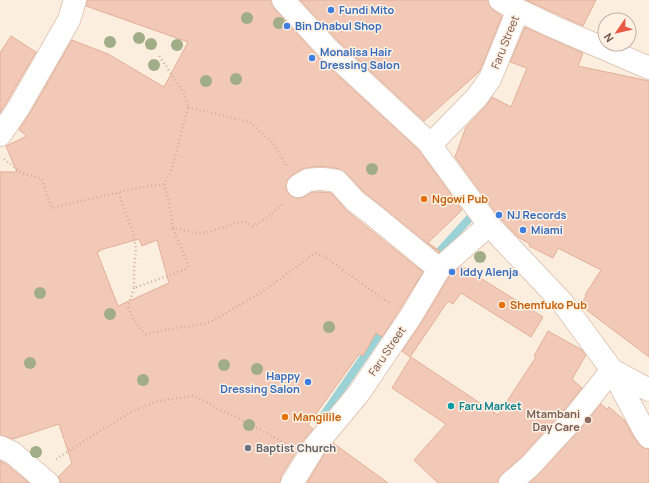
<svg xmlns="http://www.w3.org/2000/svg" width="649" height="483" font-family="Manrope,sans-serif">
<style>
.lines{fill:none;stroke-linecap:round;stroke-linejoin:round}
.stream{stroke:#9ad2d6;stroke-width:8}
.building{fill:#f1c9b6;stroke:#e4ae97;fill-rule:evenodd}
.minor-casing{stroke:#e0c9bb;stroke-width:24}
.path{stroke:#d5ac9a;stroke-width:2.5;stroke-dasharray:1 3;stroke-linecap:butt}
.minor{stroke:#fff;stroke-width:22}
.tree{fill:#a0ad87}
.shop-dot{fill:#3f7fe0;stroke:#fff2e5;stroke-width:1.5}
.food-dot{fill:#e8710a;stroke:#fff2e5;stroke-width:1.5}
.culture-dot{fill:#0f9aa8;stroke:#fff2e5;stroke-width:1.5}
.education-dot{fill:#8d6e63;stroke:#fff2e5;stroke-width:1.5}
.worship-dot{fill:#6b7280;stroke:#fff2e5;stroke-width:1.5}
.labels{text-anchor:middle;stroke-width:3;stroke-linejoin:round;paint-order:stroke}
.shop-label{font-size:11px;font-weight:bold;fill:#366cbe;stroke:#fff2e5;text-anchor:start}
.street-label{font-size:11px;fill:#725347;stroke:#fff2e5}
.food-label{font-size:11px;font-weight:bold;fill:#c56008;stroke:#fff2e5;text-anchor:start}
.culture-label{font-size:11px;font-weight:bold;fill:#0d838f;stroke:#fff2e5;text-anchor:start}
.education-label{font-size:11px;font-weight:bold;fill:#785e54;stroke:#fff2e5;text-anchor:end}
.worship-label{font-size:11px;font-weight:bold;fill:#5b616d;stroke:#fff2e5;text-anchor:start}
</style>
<rect width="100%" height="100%" fill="#fceedf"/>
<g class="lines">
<path class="stream" d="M417,279L430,262L477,210
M319,422L385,326"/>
</g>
<path class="building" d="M87,0H271V3L274,8L320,59L419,150L462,210L428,243L440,251L439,253L364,192L346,173L339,169L323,166L307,168L302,169L292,175L287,180L286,187L288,193L292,197L299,198L304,197L312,192H322L331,193L347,211L423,272L400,309L382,337L376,333L363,356L359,354L308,425L313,429L304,439L281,476L280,483H60V479L58,477L72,463L59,424L13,439L5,436L0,435V172H17L6,146L27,136L19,130L30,113L72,40L108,54L164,87L188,42L86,6ZM139,239L142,246L157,240L169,283L118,306L97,252L100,251V250Z
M300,0H488L490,7L494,11L502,16L480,71L424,121L338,41Z
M526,0H596L583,26Z
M525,27L583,53L578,66L649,81V357L580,305L586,296L585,295L601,270L558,248L553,258L529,246L530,244L518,237L499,217L455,157L466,127L486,106L492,97L511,107L527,68L510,62Z
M11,36L36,52L8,100L0,113V53Z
M461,266L543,317L531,337L461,293L453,304L448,301L410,357L402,351L422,322L449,277Z
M548,331L582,350L586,355L572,379L582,388L563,411L521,457L502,474L498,478V483H438L414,460L446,424L392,388L411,357L498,415L536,357L534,356Z
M601,404L607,409L609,407L625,421L633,436L639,444L643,448L649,449V483H529L539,474L582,427Z
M333,443L388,483H307L325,453Z
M0,461L6,464L29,483H0Z"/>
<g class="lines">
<g class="minor-casing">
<path id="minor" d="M283,0L329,50L428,142L489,225L562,302L612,370L644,430L649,437
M500,0L518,10
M0,135L19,107L69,20L75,0
M428,142L437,138L477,97L490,79L518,10L554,27L649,68
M298,186L308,180L318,179H323L337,181L355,201L372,214L439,269
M0,447L13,453L48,483
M292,483L315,446L359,393L411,316L439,269L489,225
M510,483L530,466L573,419L612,370L649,390"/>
</g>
<path class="path" d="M188,107L249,122L271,141L287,166
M4,159L22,173L42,179L47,195L52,208L132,189L164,184L171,172L188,107L184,93L158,54
M164,184L169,202L173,228L201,234L244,221L253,226L268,217L283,204
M119,193L123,206L133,232L136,249L134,269V288L184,270L188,267V265L173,228
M134,288L128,307C133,318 137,327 146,334L175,328L192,326L211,322L265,290L315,253L325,257L379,296L390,303
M56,459L129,413L144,406L158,401L192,396L203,400L222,411L236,417L287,444"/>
<use href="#minor" class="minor"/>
</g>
<g class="tree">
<circle cx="247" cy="18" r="6"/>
<circle cx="279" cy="23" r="6"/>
<circle cx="139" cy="38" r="6"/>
<circle cx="110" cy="42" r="6"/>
<circle cx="151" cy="44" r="6"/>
<circle cx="177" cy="45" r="6"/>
<circle cx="154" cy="65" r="6"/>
<circle cx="236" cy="79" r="6"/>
<circle cx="206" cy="81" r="6"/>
<circle cx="372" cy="169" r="6"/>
<circle cx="480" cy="257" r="6"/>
<circle cx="40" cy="293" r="6"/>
<circle cx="110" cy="314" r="6"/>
<circle cx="329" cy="327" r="6"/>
<circle cx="30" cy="363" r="6"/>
<circle cx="224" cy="365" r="6"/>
<circle cx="257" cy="369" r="6"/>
<circle cx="143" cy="380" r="6"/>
<circle cx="249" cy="425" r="6"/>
<circle cx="36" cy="452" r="6"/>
</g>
<g class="shop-dot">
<circle cx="331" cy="10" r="4"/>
<circle cx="287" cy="26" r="4"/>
<circle cx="312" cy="58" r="4"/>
<circle cx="499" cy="215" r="4"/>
<circle cx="523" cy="230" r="4"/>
<circle cx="452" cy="272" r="4"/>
<circle cx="308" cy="382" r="4"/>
</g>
<g class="food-dot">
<circle cx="424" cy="199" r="4"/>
<circle cx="502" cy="305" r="4"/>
<circle cx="285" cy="417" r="4"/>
</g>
<circle class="culture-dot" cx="451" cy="406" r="4"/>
<circle class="education-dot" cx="588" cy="420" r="4"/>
<circle class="worship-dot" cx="248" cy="448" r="4"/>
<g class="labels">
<g class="shop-label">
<text x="339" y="14">Fundi Mito</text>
<text x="295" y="30">Bin Dhabul Shop</text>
<text x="320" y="56">Monalisa Hair<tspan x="320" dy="13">Dressing Salon</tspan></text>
<text x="507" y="219">NJ Records</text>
<text x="531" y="234">Miami</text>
<text x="460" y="276">Iddy Alenja</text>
<text x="300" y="380" text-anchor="end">Happy<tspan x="300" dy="13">Dressing Salon</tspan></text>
</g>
<g class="street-label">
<text transform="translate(505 42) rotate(-68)" y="4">Faru Street</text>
<text transform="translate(387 351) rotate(-56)" y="4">Faru Street</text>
</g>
<g class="food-label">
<text x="432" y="203">Ngowi Pub</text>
<text x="510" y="309">Shemfuko Pub</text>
<text x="293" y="421">Mangilile</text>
</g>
<g class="culture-label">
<text x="459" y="410">Faru Market</text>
</g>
<g class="education-label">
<text x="580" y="418">Mtambani<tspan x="580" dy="13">Day Care</tspan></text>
</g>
<g class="worship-label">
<text x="256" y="452">Baptist Church</text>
</g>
</g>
<g transform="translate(617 32) rotate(236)"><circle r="19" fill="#fff2e5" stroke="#c7b2a6"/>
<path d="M0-3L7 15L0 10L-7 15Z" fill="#e75a43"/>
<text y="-6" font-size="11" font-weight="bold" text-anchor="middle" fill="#725347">N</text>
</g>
</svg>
